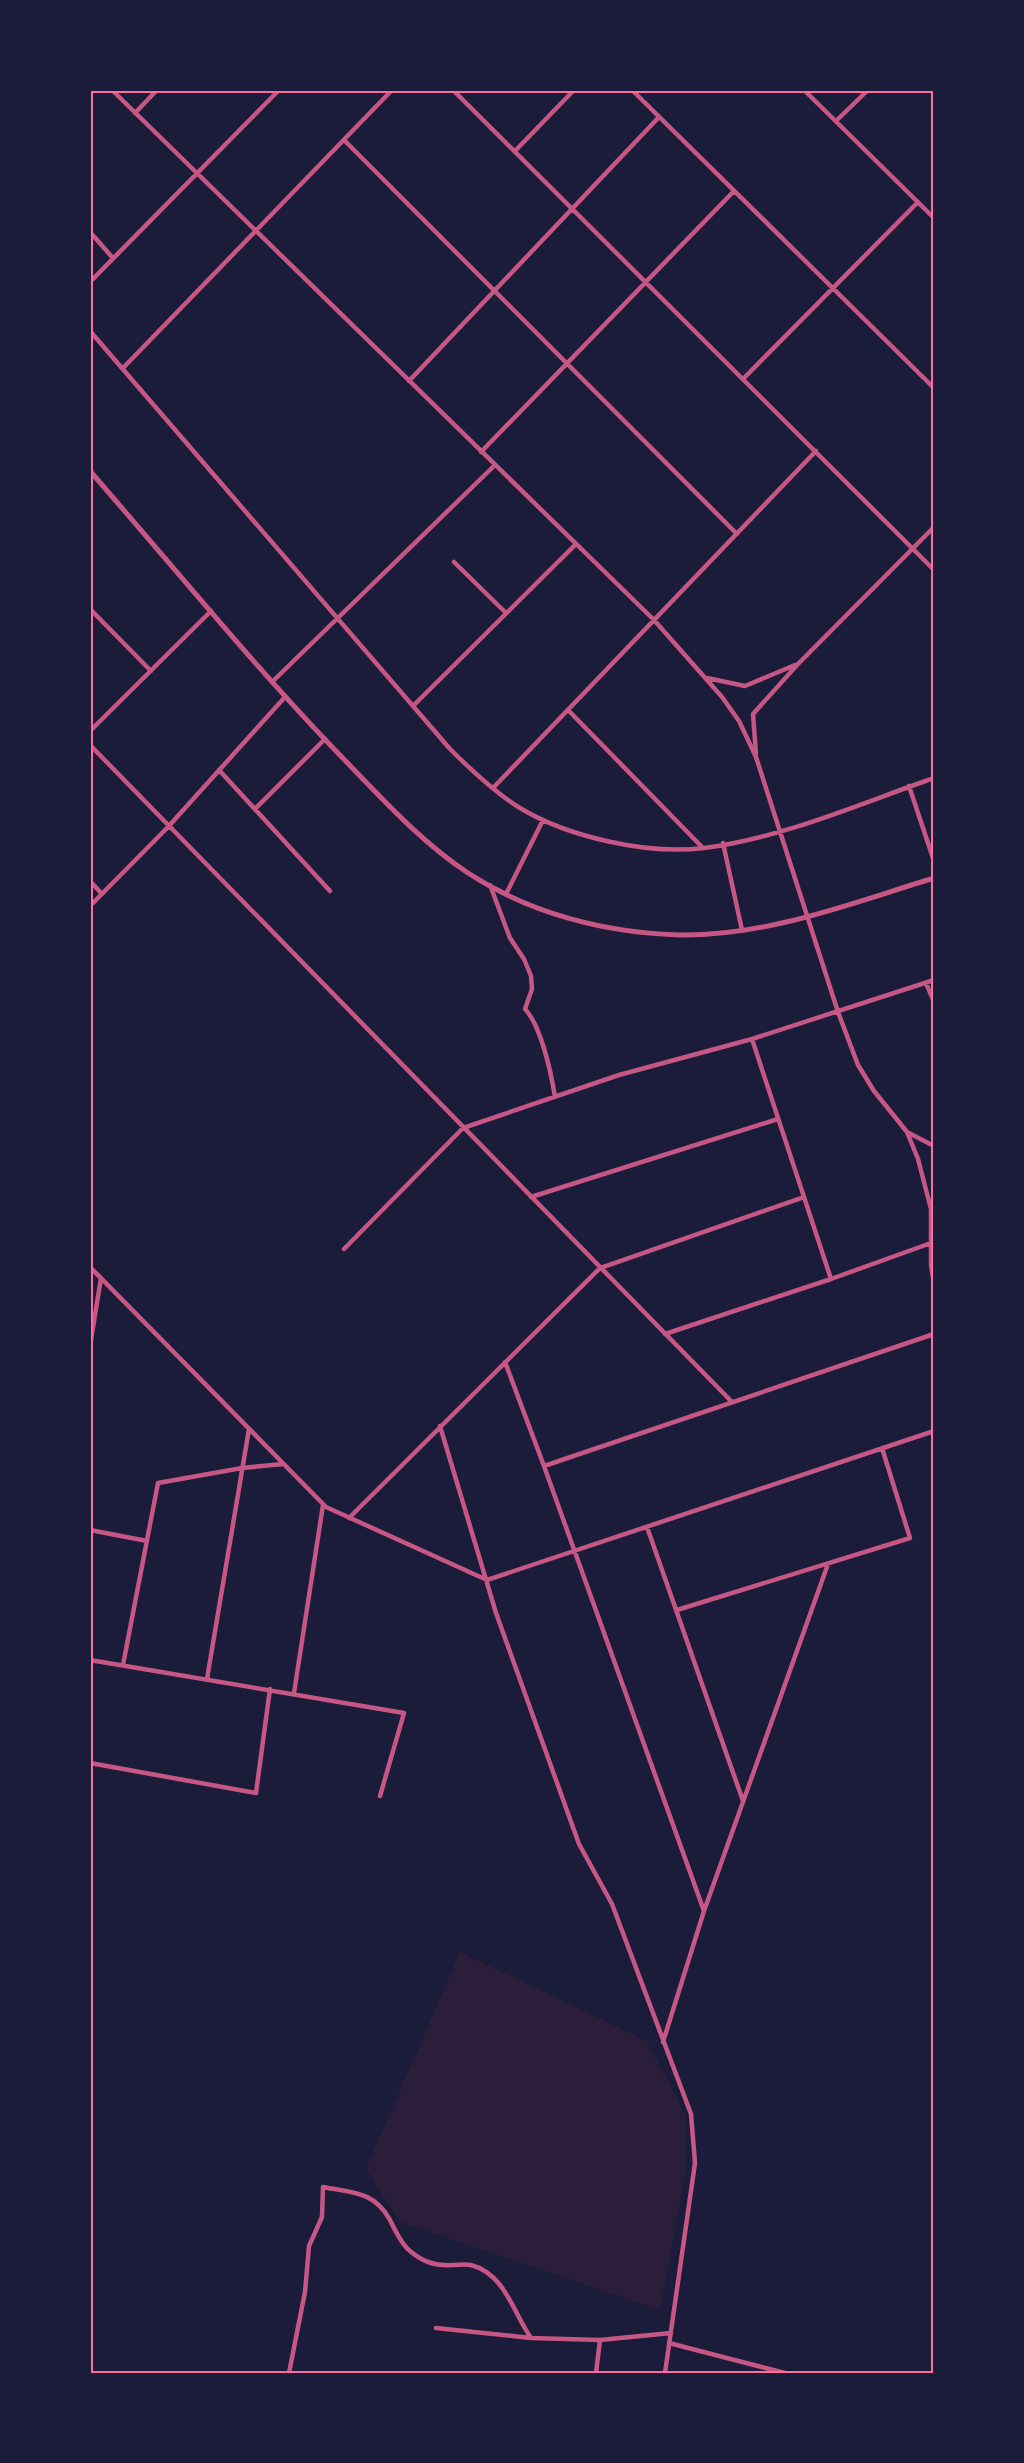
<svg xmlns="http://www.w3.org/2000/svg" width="1024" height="2463" font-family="Roboto,sans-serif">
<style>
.green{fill:#2a1e3b}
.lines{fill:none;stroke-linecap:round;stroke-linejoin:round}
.minor{stroke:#c65784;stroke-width:4.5}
.tertiary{stroke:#c65784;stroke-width:5}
.neatline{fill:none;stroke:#ff6b9d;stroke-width:2}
</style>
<rect width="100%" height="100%" fill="#1b1b3a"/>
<path class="green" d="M460,1952L647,2041L685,2115L686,2171L660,2310L400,2222L366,2169Z"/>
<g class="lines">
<path class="minor" d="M112,90L654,620L722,697L739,721L756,757L838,1012L858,1065L874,1091L907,1132L918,1159L931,1209V1265L934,1284
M453,90L934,570
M632,90L934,388
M804,90L934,218
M135,113L157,90
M836,121L868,90
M344,140L737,534
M515,151L574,90
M90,232L112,257
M90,282L279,90
M90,331L450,749C471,770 494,792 520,808C568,837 647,855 704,848C783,838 859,804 934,778
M123,368L392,90
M743,379L918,202
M409,381L659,117
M481,452L734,191
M454,562L506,613
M90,609L151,671
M707,678L745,686L795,665
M272,682L495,465
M413,706L576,544
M568,710L703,848
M90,731L211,611
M90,745L732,1402
M756,754L753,714L798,664L934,527
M219,770L330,891
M909,786L934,861
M493,788L816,451
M255,809L325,739
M723,843L742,930
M90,881L102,894
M490,885L510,938L524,959L531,976L532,989L525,1009C541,1026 551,1072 555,1097
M506,894L543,820
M90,906L168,827L285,697
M926,983L934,1002
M752,1039L831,1279
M907,1132L934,1146
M531,1197L778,1119
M344,1249L463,1128L619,1075L752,1039L934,980
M90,1267L326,1507L487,1580L934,1431
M665,1334L831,1279L931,1243
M90,1346L101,1278
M505,1362L544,1466L704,1911
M440,1426L496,1613L579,1844L612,1904L691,2114L695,2163L665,2373
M544,1466L934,1334
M349,1518L600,1268L804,1197
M647,1527L743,1801
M90,1530L147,1541
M677,1610L910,1538L882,1448
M90,1660L404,1713L380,1796
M123,1665L158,1483L242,1468L283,1464
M207,1679L249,1429
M294,1693L323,1505
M90,1763L256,1793L270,1689
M663,2042L704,1911L828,1564
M436,2328L531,2338L600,2340L671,2333
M669,2343L785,2373
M289,2373L305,2292L309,2246L322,2217L323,2187C353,2193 374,2191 390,2220C395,2230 401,2244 410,2251C423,2262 435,2266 452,2265C458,2265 465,2264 471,2265C505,2274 513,2312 531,2338
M596,2373L600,2340"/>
<path class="tertiary" d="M90,471C171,564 249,660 334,749C377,793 417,839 468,873C531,914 606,933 681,935C768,936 852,903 934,878"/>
</g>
<rect width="1024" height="2463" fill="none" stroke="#1b1b3a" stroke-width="183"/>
<rect x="92" y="92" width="840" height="2280" class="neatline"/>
</svg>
